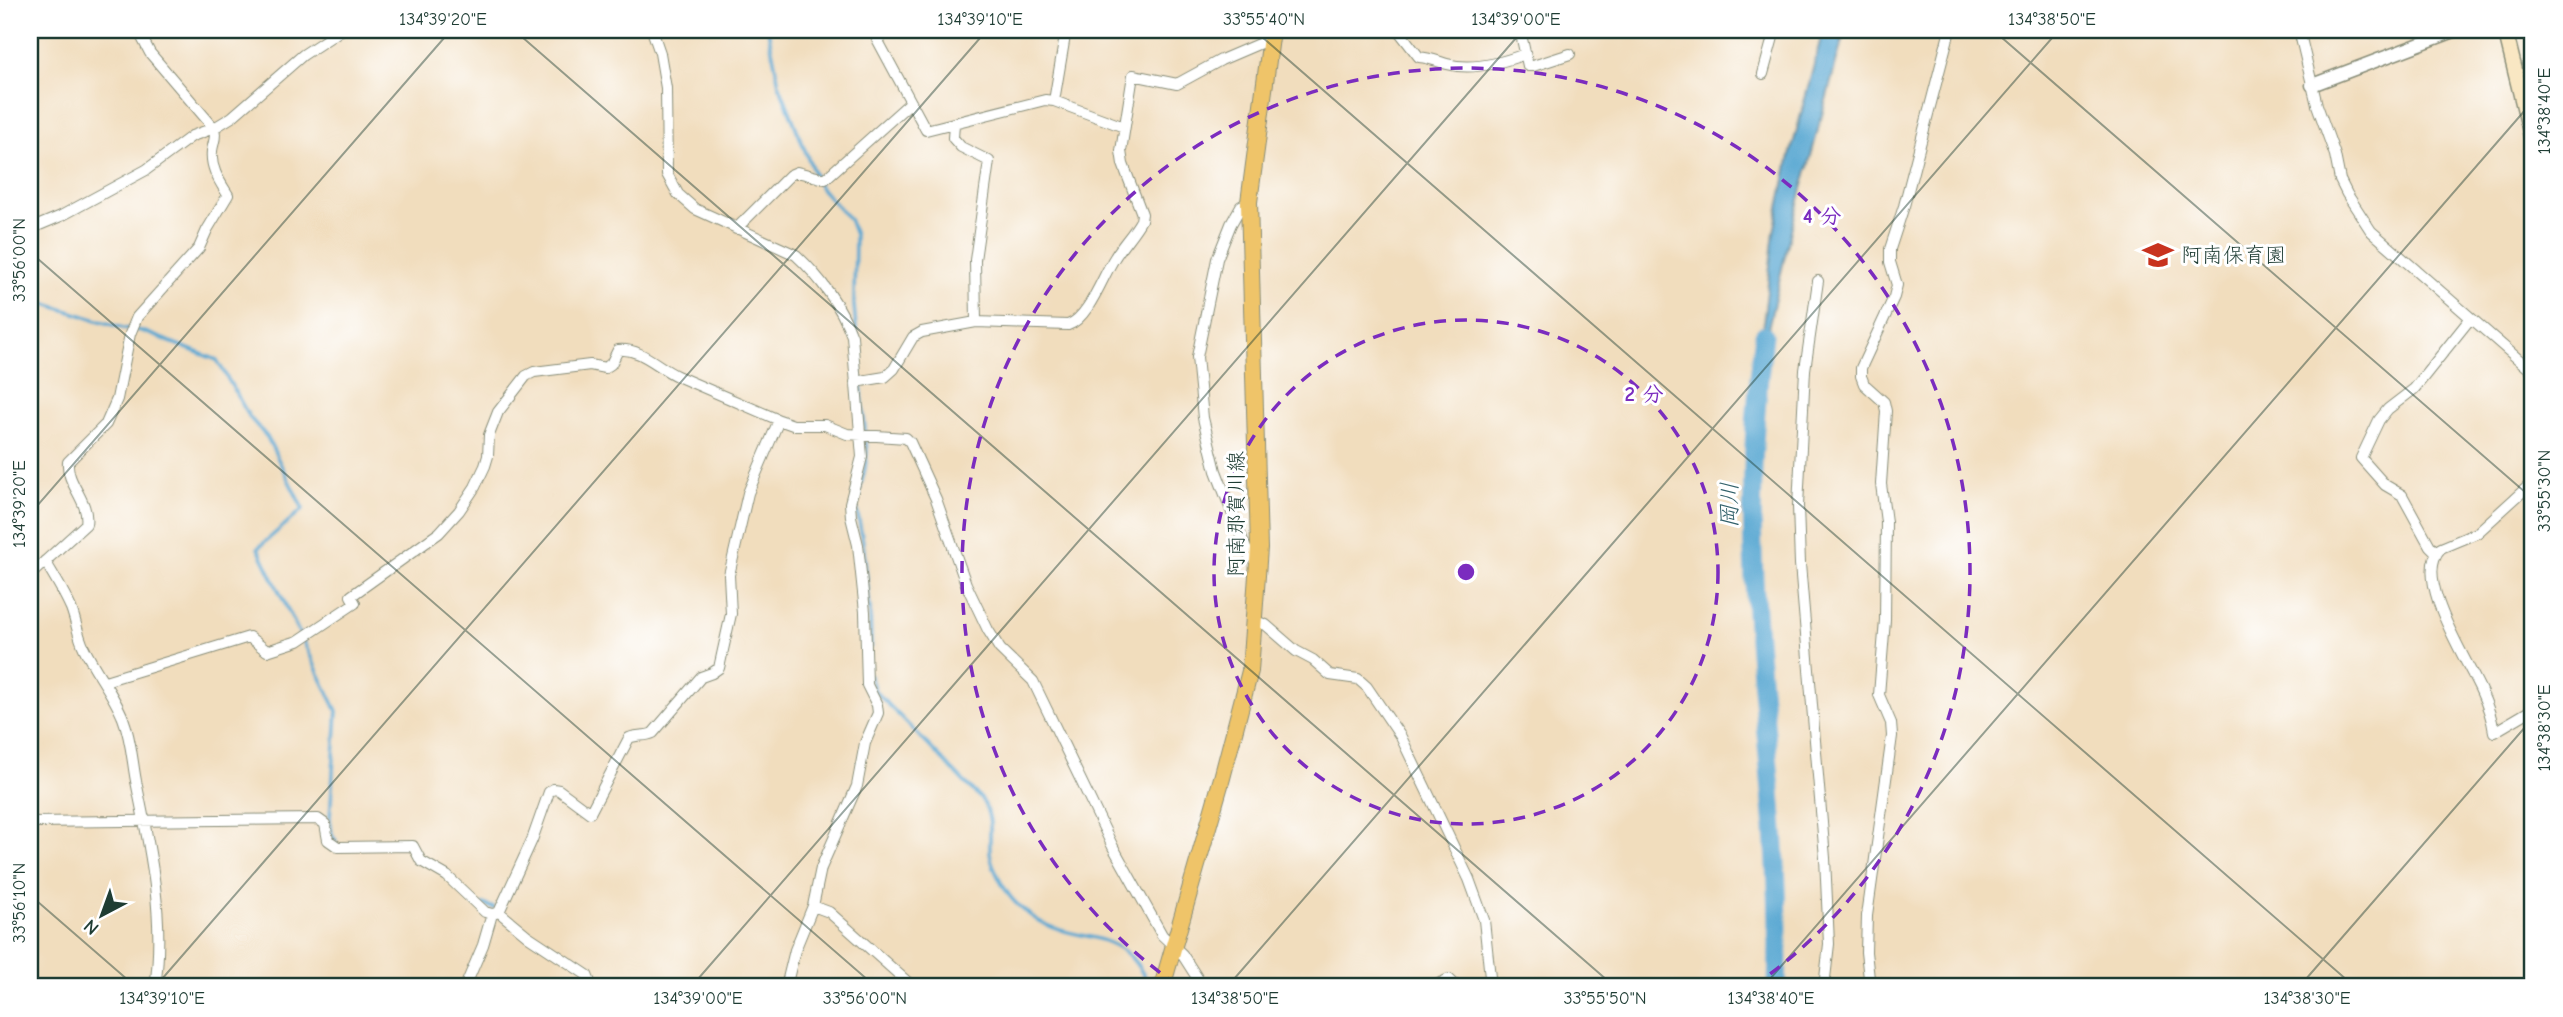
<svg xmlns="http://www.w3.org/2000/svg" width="2563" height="1017" font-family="'Comic Neue','Klee One',sans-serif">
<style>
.water{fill:#59a7d2;stroke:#3c7283;stroke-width:2}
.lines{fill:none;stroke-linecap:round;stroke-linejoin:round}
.stream{stroke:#59a7d2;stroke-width:3.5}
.river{stroke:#59a7d2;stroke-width:19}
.minor-casing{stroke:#888d78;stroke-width:12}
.tertiary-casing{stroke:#888d78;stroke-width:15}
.secondary-casing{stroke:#888d78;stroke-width:17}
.primary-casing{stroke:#888d78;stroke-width:18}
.minor{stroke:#fff;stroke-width:10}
.tertiary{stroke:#fff;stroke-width:12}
.secondary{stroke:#f9e7c3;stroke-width:14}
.primary{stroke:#efc469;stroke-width:16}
.ticks{fill:none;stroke:#1f3d34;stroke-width:2;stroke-opacity:0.45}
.ring{fill:none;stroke:#7b2cbf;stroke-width:3.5;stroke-dasharray:12 9}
.labels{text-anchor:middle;stroke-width:6;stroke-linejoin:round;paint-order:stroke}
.poi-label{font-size:21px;fill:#1f3d34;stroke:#fff;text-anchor:start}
.street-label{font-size:21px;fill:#1f3d34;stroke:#fff}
.water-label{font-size:23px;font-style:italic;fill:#33626b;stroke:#fff}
.centre{fill:#7b2cbf;stroke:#fff;stroke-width:3.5}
.ring-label{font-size:21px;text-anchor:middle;font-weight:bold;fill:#7b2cbf;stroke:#fff;stroke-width:6;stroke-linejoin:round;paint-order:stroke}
.neatline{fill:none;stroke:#1f3d34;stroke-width:2.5}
.ticks-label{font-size:18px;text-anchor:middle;fill:#1f3d34}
</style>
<rect width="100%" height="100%" fill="#fff"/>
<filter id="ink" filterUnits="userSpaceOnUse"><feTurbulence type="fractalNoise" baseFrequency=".0143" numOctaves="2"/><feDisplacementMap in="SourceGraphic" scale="14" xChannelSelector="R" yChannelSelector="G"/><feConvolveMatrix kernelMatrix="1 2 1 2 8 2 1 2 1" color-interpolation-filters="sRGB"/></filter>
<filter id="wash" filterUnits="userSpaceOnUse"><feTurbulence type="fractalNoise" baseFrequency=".00686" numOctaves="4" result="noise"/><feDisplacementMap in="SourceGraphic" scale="28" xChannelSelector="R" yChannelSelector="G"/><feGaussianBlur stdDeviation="1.57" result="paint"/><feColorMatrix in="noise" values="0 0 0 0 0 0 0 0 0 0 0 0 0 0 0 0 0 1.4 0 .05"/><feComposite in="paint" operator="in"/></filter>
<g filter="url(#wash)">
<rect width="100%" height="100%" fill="#f1ddbd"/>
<path class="water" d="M1823,30H1845L1792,226L1757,375L1774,232L1789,160Z"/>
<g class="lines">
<path class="stream" d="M768,30L779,84L819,186L849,219L855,235L854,305L867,452L865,468L856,505L863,542L870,609L871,647
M30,299L123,328L142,331L217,360L250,418L267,437L303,509L258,548L337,711L330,818L332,835L336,841
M870,676L875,691L982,800C994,821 989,830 990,852C991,864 1000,882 1007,892C1015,905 1034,920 1049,926C1075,937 1101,934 1125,952C1137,961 1143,975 1151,987
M483,904L494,908"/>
<path class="river" d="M1764,335C1753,416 1750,498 1754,579C1761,716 1783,850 1777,987"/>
</g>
</g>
<g filter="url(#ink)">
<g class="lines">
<g class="minor-casing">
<path id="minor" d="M652,30L660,53L666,88L667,174L678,194L695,209L796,255C820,277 841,306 852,336L862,457L850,503L851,517L858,545L865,612L867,685L877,705L878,713L865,743L857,786L821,868L813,906L795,950L786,987
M875,30L877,39L926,130L1045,100L1054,101L1124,127
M1398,30L1419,57C1430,58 1437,61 1447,64C1472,71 1501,63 1525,54
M1520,30L1528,66H1533L1570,54
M2299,30L2317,105L2335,155L2340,180L2347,194L2371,231L2533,372
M1763,74L1775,30
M1054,101L1066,30
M954,124L953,138L961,147L989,161L975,260L976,322
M1249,202L1241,206L1231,224L1217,259L1197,357L1203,418L1216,471L1248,554L1258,564
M30,229L61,216L146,170L192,136L214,128L232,117L303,55L341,30
M736,229L790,175L797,172L825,179L911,102
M1818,281L1805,370L1798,506L1800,564L1825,858L1829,944L1824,987
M855,382L885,377L894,369L913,337L922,332L976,322L1068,325C1089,318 1103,275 1115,257C1123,244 1134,233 1141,220L1142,214L1123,164L1121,151L1133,75L1177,84L1221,60L1270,39
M2533,482L2477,533L2441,548C2411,576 2468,661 2481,691C2487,704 2492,718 2494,732L2533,709
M2436,552L2430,546L2402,495L2385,485L2361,458L2379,420L2388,409L2414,389L2470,319
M45,561C54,576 64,592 71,608C76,621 78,636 84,648C96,673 113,693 123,718C132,741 132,763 137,786C151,853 165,919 155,987
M30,575L86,524C90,501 66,484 68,462L106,424L117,399L130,334L137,317L199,248L207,230L228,195C220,182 210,168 212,151C213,142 217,138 214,128L150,53L138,30
M1255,621L1266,625L1296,651L1313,660L1330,675L1358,679L1367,687L1401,737L1469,879L1484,920L1491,987
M105,681L249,637L267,651L298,641L355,603L351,596L439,533L459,511L475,487L485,466L488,456L489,435L498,412L526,376L534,372L590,365L605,368L611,364L618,350C642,348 657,367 677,376C711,391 745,405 779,420L793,425H825L847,434L906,438L910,442L936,499L966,584L988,630L1000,649L1033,681L1113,847L1162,935L1182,954L1203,987
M30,822L318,819L325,824L328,840L338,847L413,846L421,861L447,876L485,912L492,914
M813,906L829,912L913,987
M465,987L483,945L492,914L496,913
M592,987L587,975L528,936L499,912L532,840L549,792L553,789L559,790L590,813L629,738C638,734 645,737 653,733L701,677L712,673L719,668L731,614L729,575L748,493L779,420
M1432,987L1449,979L1457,987
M1870,987L1866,952L1867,916L1892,736L1891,723L1879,695L1885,620L1886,522L1881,484L1886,411L1884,402L1864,384L1861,376V368L1894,297L1897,285L1890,262V249L1904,206L1950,30"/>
</g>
<g class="tertiary-casing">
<path id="tertiary" d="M2312,85L2457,30"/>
</g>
<g class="secondary-casing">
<path id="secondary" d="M2505,30L2533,144"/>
</g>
<g class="primary-casing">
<path id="primary" d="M1162,987L1222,778L1250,671L1259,548L1249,202L1272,30"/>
</g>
<use href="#minor" class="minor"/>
<use href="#tertiary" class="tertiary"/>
<use href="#secondary" class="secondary"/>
<use href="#primary" class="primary"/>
</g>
</g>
<path class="ticks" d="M514,30L1615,987M1254,30L2355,987M1993,30L2533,499M30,252L876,987M30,514L451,30M30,895L136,987M155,987L987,30M691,987L1523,30M1227,987L2059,30M1763,987L2533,101M2299,987L2533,718"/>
<g class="ring">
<circle cx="1466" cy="572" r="252"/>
<path d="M1177 985A504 504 0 1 1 1755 985"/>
</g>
<defs>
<g id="school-bare" transform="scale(2.415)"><path d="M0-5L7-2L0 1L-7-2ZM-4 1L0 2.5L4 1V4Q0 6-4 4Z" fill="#c8321e" stroke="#fff" stroke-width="2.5" paint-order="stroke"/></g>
</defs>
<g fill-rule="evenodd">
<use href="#school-bare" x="2158" y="255"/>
</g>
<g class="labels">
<g class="poi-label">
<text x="2181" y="262">阿南保育園</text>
</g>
<g class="street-label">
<text transform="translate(1236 514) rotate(-90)" y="7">阿南那賀川線</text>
</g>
<g class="water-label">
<text transform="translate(1729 505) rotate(-90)" y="8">岡川</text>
</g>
</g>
<circle cx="1466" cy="572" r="10" class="centre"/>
<g class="ring-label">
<text x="1822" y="223">4 分</text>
<text x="1644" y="401">2 分</text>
</g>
<rect width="2563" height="1017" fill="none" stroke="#fff" stroke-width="77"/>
<g transform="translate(102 915) rotate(221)" stroke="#ffffff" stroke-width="5" paint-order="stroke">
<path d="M0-5L12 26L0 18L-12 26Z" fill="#1f3d34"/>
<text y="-10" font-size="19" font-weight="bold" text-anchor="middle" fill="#1f3d34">N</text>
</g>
<rect x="38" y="38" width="2486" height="940" class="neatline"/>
<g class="ticks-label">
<text x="443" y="25">134°39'20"E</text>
<text x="980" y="25">134°39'10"E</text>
<text x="1264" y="25">33°55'40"N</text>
<text x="1516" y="25">134°39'00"E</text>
<text x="2052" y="25">134°38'50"E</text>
<text transform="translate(2544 111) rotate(-90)" y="6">134°38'40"E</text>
<text transform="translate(19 260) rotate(-90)" y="6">33°56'00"N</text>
<text transform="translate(2544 491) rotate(-90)" y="6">33°55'30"N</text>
<text transform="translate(19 504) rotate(-90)" y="6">134°39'20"E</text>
<text transform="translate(2544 728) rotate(-90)" y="6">134°38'30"E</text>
<text transform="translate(19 903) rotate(-90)" y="6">33°56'10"N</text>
<text x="162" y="1004">134°39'10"E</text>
<text x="698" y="1004">134°39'00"E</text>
<text x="865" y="1004">33°56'00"N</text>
<text x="1235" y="1004">134°38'50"E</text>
<text x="1605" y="1004">33°55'50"N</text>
<text x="1771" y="1004">134°38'40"E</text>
<text x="2307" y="1004">134°38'30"E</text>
</g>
</svg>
